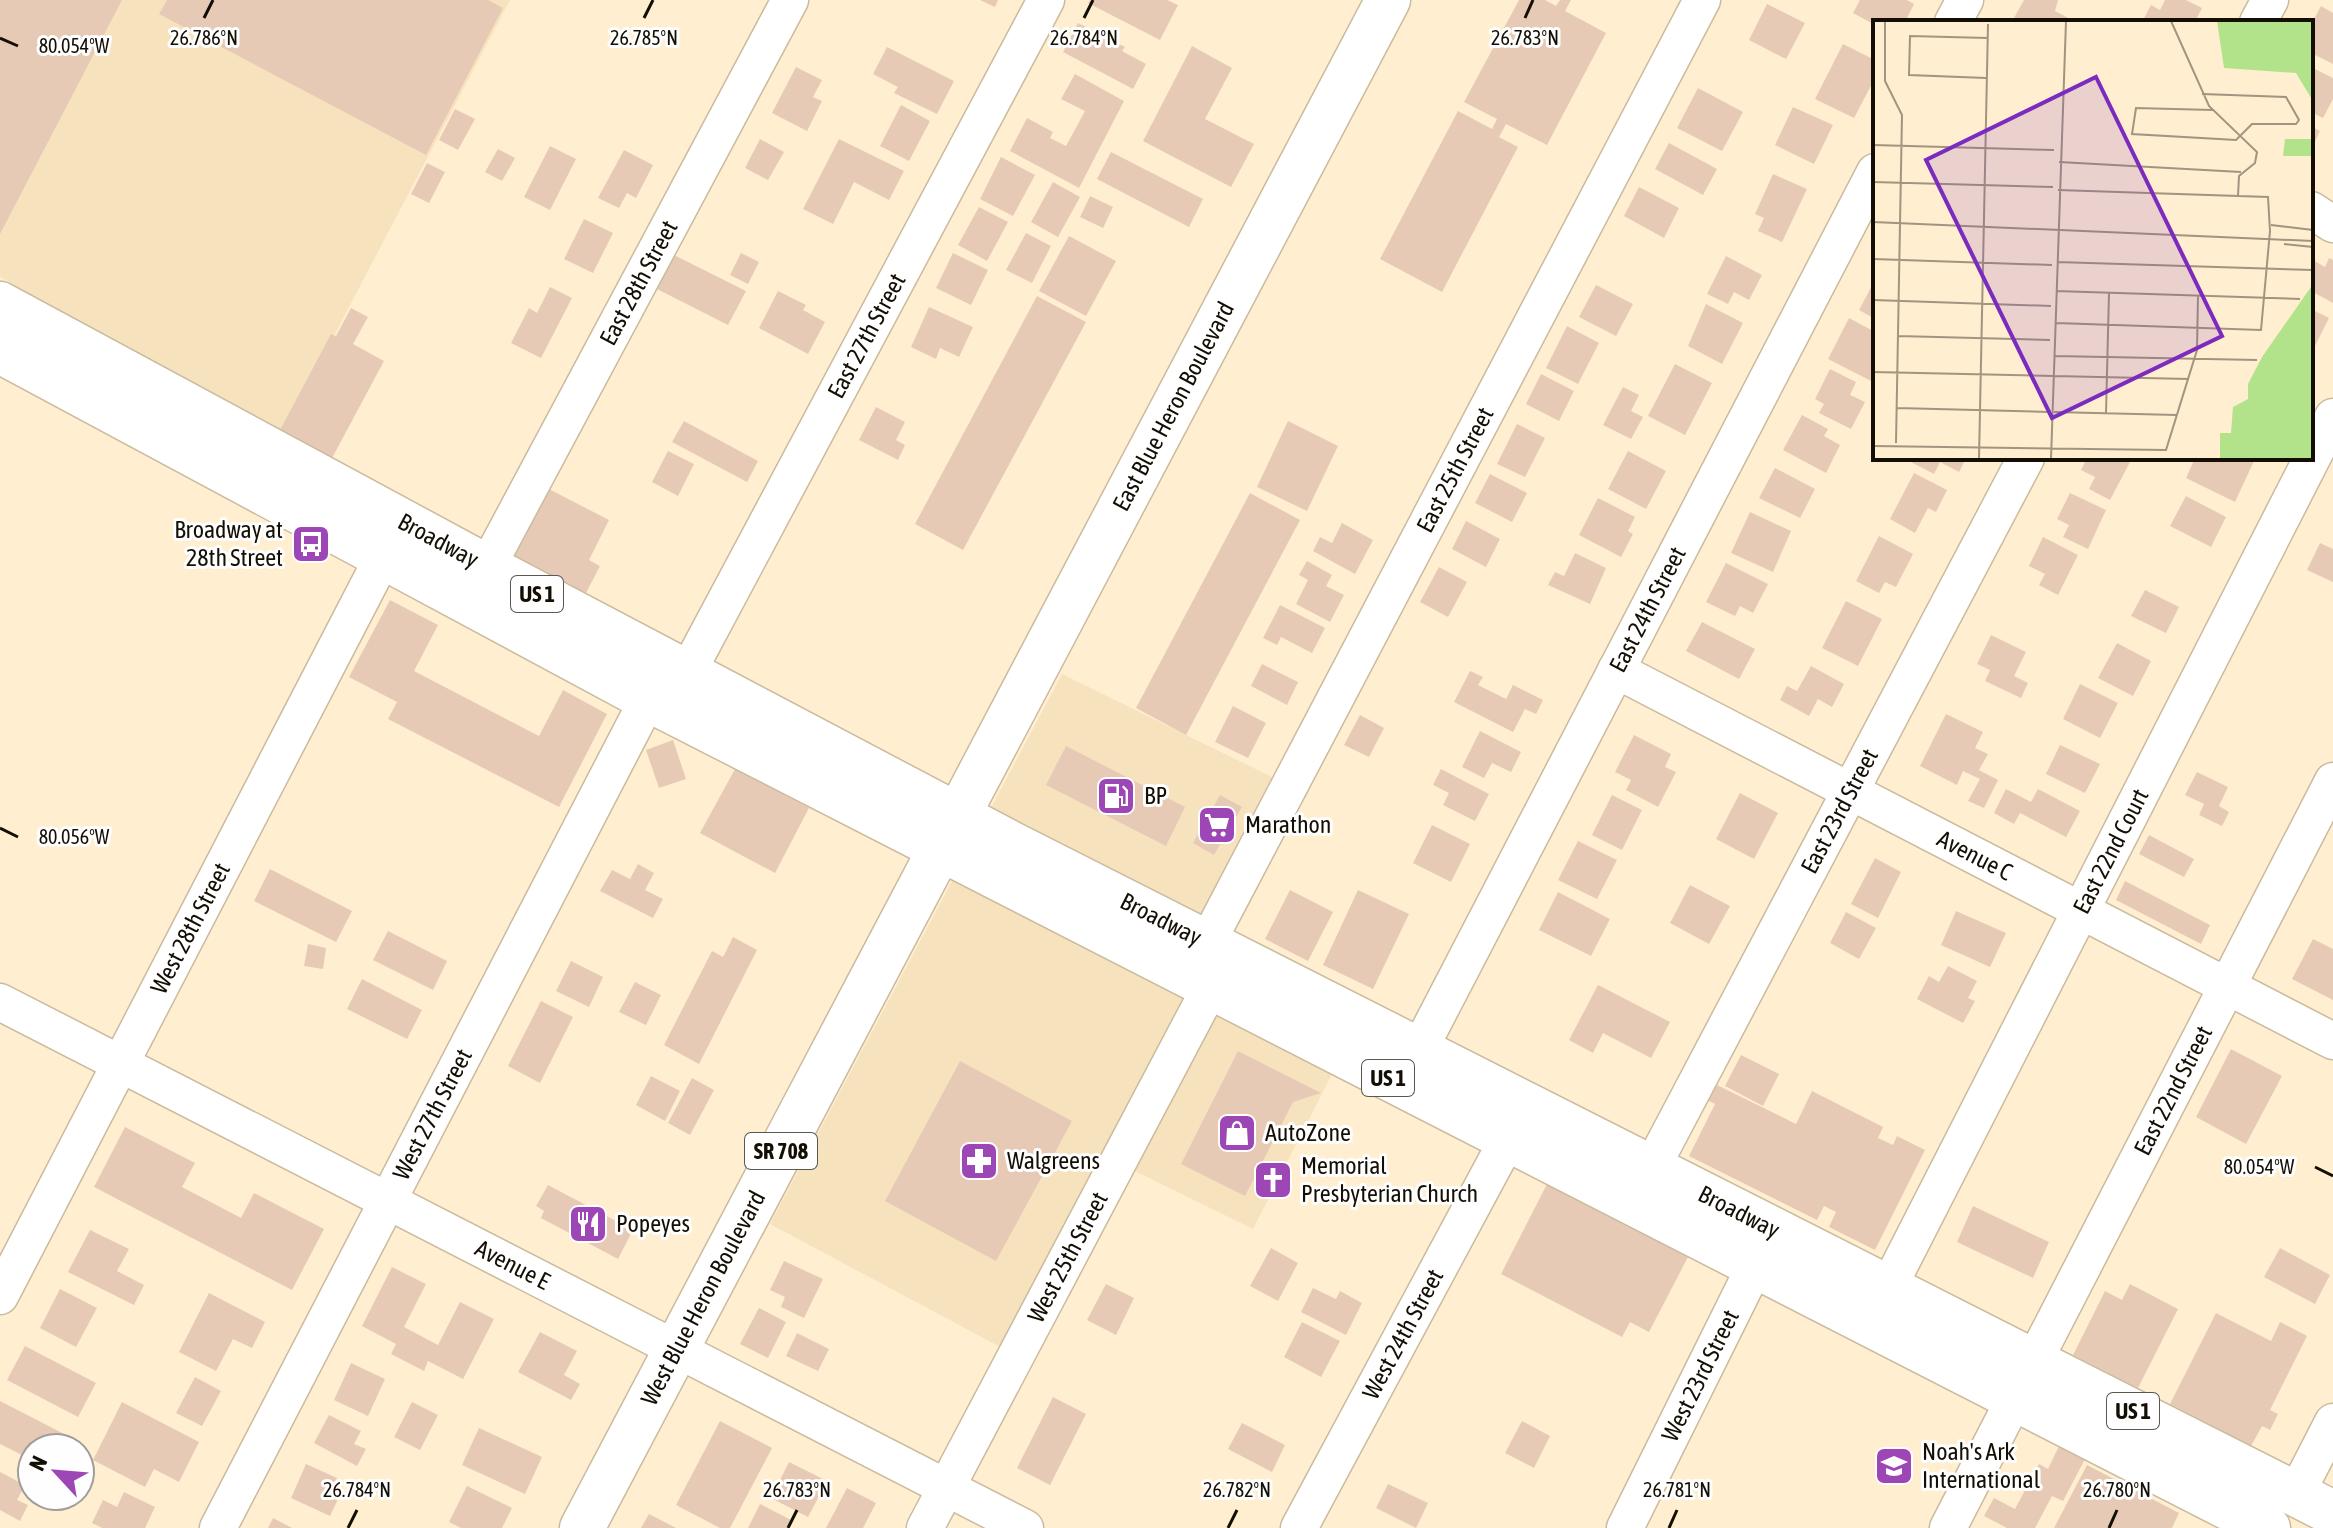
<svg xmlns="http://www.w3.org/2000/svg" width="2333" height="1528" font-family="'Asap Condensed',sans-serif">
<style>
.built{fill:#f6e2bd}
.building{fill:#e7cab6}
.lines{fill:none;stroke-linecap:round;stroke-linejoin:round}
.minor-casing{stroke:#cbbb9e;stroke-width:39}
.major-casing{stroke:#cbbb9e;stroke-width:47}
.minor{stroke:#fff;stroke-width:36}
.major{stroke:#fff;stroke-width:44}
.ticks{fill:none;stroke:#140f05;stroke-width:3}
.labels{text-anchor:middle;stroke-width:6;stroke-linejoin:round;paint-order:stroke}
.shield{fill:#fefefe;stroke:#5a5750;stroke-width:2}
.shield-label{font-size:22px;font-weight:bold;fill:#140f05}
.street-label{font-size:24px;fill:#140f05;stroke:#fefefe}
.poi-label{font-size:24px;fill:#140f05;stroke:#fefefe;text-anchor:start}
.inset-road{fill:none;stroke:#a1957f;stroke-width:2}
.view{fill:#7b2cbf;fill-opacity:0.15;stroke:#7b2cbf;stroke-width:4}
.inset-edge{fill:none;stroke:#140f05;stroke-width:4}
.ticks-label{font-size:20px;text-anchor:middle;fill:#140f05;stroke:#fefefe;stroke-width:6;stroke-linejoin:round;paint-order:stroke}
</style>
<rect width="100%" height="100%" fill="#ffeed0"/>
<path class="built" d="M0,0H510L284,431L0,277Z
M1062,674L1276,779L1170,988L1333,1072L1253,1229L1102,1155L1004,1349L770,1224Z"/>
<path class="building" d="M0,0H122L0,234Z
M167,0H488L503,8L426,155L159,14Z
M980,0H998L995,7Z
M1090,0H1167L1178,5L1160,40L1088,3Z
M1519,0H1545L1556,6L1560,0H1571L1565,11L1606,33L1547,145L1506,124L1499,137L1518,147L1442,292L1380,259L1458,111L1492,129L1497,119L1464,102Z
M1860,0H1907L1914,4L1905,22H1875V25L1853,13Z
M2024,0H2058L2055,11L2076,22H2022L2014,18Z
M2165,0H2186L2202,8L2195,22H2142L2151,5L2160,10Z
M1767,4L1805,23L1786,59L1749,40Z
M2321,6L2333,13V64L2311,53V25Z
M1078,23L1125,47L1122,51L1146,64L1133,89L1063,52Z
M1843,44L1875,60V78L1854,118L1815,99Z
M1192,46L1232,68L1205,119L1254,144L1231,187L1143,141Z
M887,47L954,81L937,114L894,93L898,87L873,74Z
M796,67L822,80L813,97L822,101L807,131L772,113Z
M2311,67L2333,78V99L2323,118L2311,112Z
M1075,74L1124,101L1079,188L1010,151L1027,118L1053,132L1050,138L1066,146L1085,111L1061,99Z
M1698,88L1743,112L1722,151L1677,128Z
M901,105L930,121L909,161L880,146Z
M1793,107L1833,125L1814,164L1775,145Z
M455,109L475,119L458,150L439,140Z
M2311,126L2320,131L2311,150Z
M760,139L784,152L768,180L745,168Z
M839,139L904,171L889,200L854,182L833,224L803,209Z
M1669,143L1717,169L1703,195L1655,169Z
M550,146L576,159L550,210L524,197Z
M498,149L515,158L502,181L485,172Z
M624,150L653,165L636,198L627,193L619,208L598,198Z
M1111,152L1203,199L1189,227L1097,179Z
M1001,157L1035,175L1013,216L980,199Z
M427,163L445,172L429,203L411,194Z
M1773,174L1807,189L1782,242L1758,231L1764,218L1755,214Z
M1053,182L1080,197L1058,237L1031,222Z
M1639,187L1679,208L1664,238L1624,216Z
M1090,196L1113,207L1103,228L1080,217Z
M979,207L1008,222L987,261L958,245Z
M584,219L613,233L593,273L564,259Z
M1026,233L1051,246L1032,283L1006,270Z
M1069,236L1116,261L1086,316L1039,291Z
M741,253L759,262L748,284L730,275Z
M953,253L988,270L971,305L936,288Z
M674,255L746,291L728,325L657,289Z
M1726,256L1762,275L1749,300L1734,292L1728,304L1707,294Z
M2329,258L2333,260V303L2311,291V259L2325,267Z
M1875,280V319L1859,310Z
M1596,285L1633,304L1616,336L1579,317Z
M550,287L572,298L541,358L511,343L529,308L537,313Z
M778,291L806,305L803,310L825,322L808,354L759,328Z
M1037,296L1086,322L963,550L915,524Z
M1706,304L1743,323L1722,364L1688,346Z
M929,307L973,327L959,357L940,348L936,359L911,347Z
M351,308L368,317L353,344L384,361L331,460L279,432L331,334L336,336Z
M2311,309L2329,318L2311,354Z
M1849,318L1875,332V383L1828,359Z
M1567,326L1599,343L1578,384L1546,368Z
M1675,364L1712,383L1685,435L1648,416Z
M1830,369L1856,382L1850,395L1865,402L1851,429L1819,413L1824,404L1815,399Z
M1541,374L1574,391L1559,421L1526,404Z
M1623,387L1639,395L1631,411L1643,417L1631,439L1603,425Z
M876,407L905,422L896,440L905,445L898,460L859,440Z
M1802,415L1828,429L1824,436L1840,445L1826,473L1783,450Z
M684,421L758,461L747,482L672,442Z
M1288,421L1338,446L1307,511L1257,487Z
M1517,424L1545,438L1525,477L1497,464Z
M668,451L694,464L678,496L652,482Z
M1628,451L1666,471L1646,509L1608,489Z
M1910,458H1966L1959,472L1940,462L1934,474L1909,461Z
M2087,458H2121L2130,462L2110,500L2089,489L2095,477L2081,470Z
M2195,458H2248L2254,461L2235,502L2186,478Z
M1775,468L1815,489L1800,518L1759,498Z
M1914,473L1947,490L1936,512L1928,508L1915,533L1890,519Z
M1490,474L1527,493L1512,522L1475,503Z
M547,488L609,520L589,560L600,566L586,593L512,554Z
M1250,493L1300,520L1186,735L1136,708Z
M2070,493L2106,510L2088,549L2063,537L2069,525L2057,519Z
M2186,496L2226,517L2211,547L2170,526Z
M1598,498L1635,517L1628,531L1633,534L1621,557L1579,535Z
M1750,512L1791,531L1773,572L1731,553Z
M1466,521L1500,539L1486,567L1452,549Z
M1342,523L1373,540L1355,574L1313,551L1320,537L1332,543Z
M1879,536L1913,554L1896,587L1885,582L1879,593L1856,581Z
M2043,537L2078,555L2058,595L2039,585L2045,574L2029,566Z
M2320,543L2333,549V582L2307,570Z
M1575,553L1606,568L1590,604L1548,585L1555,572L1564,576Z
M1307,561L1332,575L1326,586L1344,595L1330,622L1296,604L1308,580L1299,575Z
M1726,563L1768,584L1753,613L1740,606L1735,616L1706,602Z
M1439,567L1467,582L1448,617L1420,602Z
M2145,590L2179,607L2166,633L2131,616Z
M390,600L438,625L414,671L539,736L563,690L607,714L559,807L388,719L397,702L349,677Z
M1846,601L1882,619L1858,666L1822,648Z
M1280,605L1325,628L1312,653L1281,637L1277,645L1263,638Z
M1702,622L1755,649L1739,679L1686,651Z
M1991,635L2026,652L2014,676L2028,683L2021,698L1985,681L1990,670L1977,664Z
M2117,643L2151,661L2133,696L2098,678Z
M1262,664L1298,682L1287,705L1251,686Z
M1811,666L1844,684L1832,707L1818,699L1809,716L1780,700L1787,686L1797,691Z
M1470,671L1483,677L1478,685L1506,699L1513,685L1543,700L1536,714L1525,709L1513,732L1454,702Z
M2080,684L2118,703L2100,738L2063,719Z
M1233,706L1266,723L1248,758L1215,742Z
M1946,714L1983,732L1975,748L1988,754L1979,770L1998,780L1984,808L1968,801L1980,779L1963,771L1957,785L1920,766Z
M1360,715L1384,728L1369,757L1344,745Z
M1480,731L1521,752L1511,772L1492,763L1484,778L1462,767Z
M1634,735L1671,754L1665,767L1676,772L1658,807L1626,790L1631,780L1615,772Z
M673,740L686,779L659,788L646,750Z
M2060,745L2100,764L2085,793L2046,774Z
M1066,746L1185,807L1166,846L1046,785Z
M735,769L809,808L775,873L700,833Z
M1441,769L1489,794L1475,821L1443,805L1449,793L1433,785Z
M2197,772L2228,787L2219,806L2229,812L2222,826L2199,815L2204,804L2185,795Z
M2006,789L2031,802L2038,789L2080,811L2066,837L2020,813L2014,824L1994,813Z
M1740,793L1778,813L1754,859L1716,839Z
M1220,795L1242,807L1214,855L1193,843Z
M1612,795L1642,810L1622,850L1592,835Z
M1432,825L1470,844L1451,882L1413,863Z
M2149,835L2194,859L2184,877L2139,854Z
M1578,841L1617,860L1597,899L1558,880Z
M1875,858L1901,872L1878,918L1851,904Z
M638,864L654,873L645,890L663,899L653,918L600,891L612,870L630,879Z
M270,869L352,911L336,942L254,901Z
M2125,881L2210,925L2201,944L2116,900Z
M1690,885L1730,906L1709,944L1670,923Z
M1290,890L1333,912L1308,961L1265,939Z
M1358,890L1409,914L1373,989L1323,965Z
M1558,892L1610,919L1591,956L1539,930Z
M1956,911L2006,933L1990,967L1941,945Z
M1846,912L1876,928L1859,959L1830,943Z
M388,931L447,961L433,990L373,960Z
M733,937L757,950L699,1064L664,1045L712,951L723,957Z
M2313,939L2333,949V1000L2292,979Z
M308,944L326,948L323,969L304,966Z
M571,961L603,977L589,1007L556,991Z
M1948,966L1977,981L1968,998L1975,1001L1963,1023L1917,999L1929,976L1939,982Z
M362,979L422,1010L407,1039L347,1009Z
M635,982L661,995L646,1025L619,1012Z
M1598,985L1670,1022L1651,1058L1603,1033L1593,1053L1569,1040Z
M541,1001L573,1017L540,1083L508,1066Z
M2231,1049L2282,1076L2246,1144L2196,1117Z
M1238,1051L1321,1093L1293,1102L1245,1196L1181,1164Z
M1741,1055L1779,1074L1763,1106L1725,1086Z
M960,1061L1072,1121L996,1261L885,1201Z
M651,1076L680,1091L665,1121L636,1105Z
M692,1078L714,1090L690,1135L668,1123Z
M1715,1084L1796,1124L1812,1091L1883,1127L1878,1138L1893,1145L1897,1136L1925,1150L1875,1250L1829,1227L1836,1212L1824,1206L1817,1220L1689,1156L1715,1104L1707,1100Z
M125,1127L195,1163L182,1187L241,1218L254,1193L324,1229L292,1290L94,1187Z
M1547,1184L1688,1257L1649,1332L1630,1322L1622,1337L1501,1274Z
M548,1185L633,1230L618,1259L541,1218L544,1211L536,1206Z
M1973,1206L2049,1242L2033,1278L1957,1242Z
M90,1230L129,1249L117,1271L144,1285L134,1305L68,1272Z
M1271,1248L1298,1263L1278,1301L1250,1286Z
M2280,1248L2330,1275L2315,1304L2264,1277Z
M784,1261L823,1279L804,1318L781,1307L785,1297L770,1290Z
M392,1267L426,1284L404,1327L438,1345L460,1302L494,1319L463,1379L428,1361L424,1371L391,1354L396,1344L362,1326Z
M1106,1284L1134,1298L1116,1335L1087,1320Z
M2130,1284L2178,1309L2138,1388L2073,1355L2105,1291L2122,1300Z
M1313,1288L1336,1299L1340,1291L1362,1303L1346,1335L1301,1312Z
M60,1289L97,1308L76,1347L40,1328Z
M209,1293L265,1322L252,1348L233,1339L216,1371L179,1352Z
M759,1308L786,1322L768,1358L740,1344Z
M2216,1313L2271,1341L2280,1322L2307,1336L2270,1410L2278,1414L2270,1430L2262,1426L2251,1446L2170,1404Z
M1302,1322L1340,1341L1321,1377L1284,1357Z
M540,1332L577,1351L564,1375L580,1384L571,1400L518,1372Z
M797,1333L829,1349L818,1371L786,1356Z
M25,1346L96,1383L78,1417L7,1380Z
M351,1363L385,1379L368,1416L334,1400Z
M195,1377L221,1391L202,1426L176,1413Z
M1053,1397L1086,1414L1050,1485L1017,1468Z
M0,1401L68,1436L62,1448H32V1460L0,1444Z
M122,1402L199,1442L179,1482L154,1469L145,1487L93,1460Z
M412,1402L438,1415L420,1450L394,1437Z
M329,1415L361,1431L354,1444L366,1449L357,1466L314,1443Z
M720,1421L772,1448L730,1528H720L676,1505Z
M1522,1421L1550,1436L1534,1468L1505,1453Z
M1242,1423L1285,1445L1272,1472L1228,1449Z
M479,1428L542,1457L525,1494L462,1465Z
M2059,1446L2085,1459L2063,1501L2052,1496L2035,1528H2007L1984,1516L1994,1498L2015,1509L2039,1464L2048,1469Z
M789,1462L827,1481L808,1517L771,1498Z
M306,1464L337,1478L330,1493L339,1497L330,1516L291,1498Z
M2087,1465L2179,1513L2172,1528H2054Z
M0,1472L25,1485L17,1500L28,1505L20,1521L0,1510Z
M1388,1484L1428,1503L1416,1528L1376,1508Z
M467,1486L512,1508L502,1528H461L449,1522Z
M847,1488L876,1503L863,1528H826Z
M124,1492L155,1507L145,1528H102L92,1523L103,1500L117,1507Z
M760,1504L791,1520L787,1528H748Z
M649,1514L676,1528H641Z
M273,1518L292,1528H268Z"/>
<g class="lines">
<g class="minor-casing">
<g id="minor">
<path d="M1953,22L1965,0"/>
<path d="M2258,22L2270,0"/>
<path d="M2311,210L2333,224"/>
<path id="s1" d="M487,567L790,0"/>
<path id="s2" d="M1616,670L2333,1041"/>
<path id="s3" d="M687,673L1046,0"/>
<path id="s4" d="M1208,941L1702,0"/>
<path id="s5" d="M0,1002L1025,1528"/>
<path id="s6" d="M1420,1048L1875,172"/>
<path id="s7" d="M1653,1165L2026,458"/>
<path id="s8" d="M1889,1286L2333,417"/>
<path id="s9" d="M0,1296L382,559"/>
<path d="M2296,1494L2333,1422"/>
<path id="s10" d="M218,1528L648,699"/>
<path id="s11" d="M925,1528L1210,988"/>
<path id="s12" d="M1299,1528L1508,1139"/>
<path id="s13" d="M1625,1528L1755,1266"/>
<path id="s14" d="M1948,1528L2333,781"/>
</g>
</g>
<g class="major-casing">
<g id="major">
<path id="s15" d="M0,304L487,567L1012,844L2333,1513"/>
<path d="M0,351L648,699L2268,1528"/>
<path id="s16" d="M582,1528L1388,0"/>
</g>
</g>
<use href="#minor" class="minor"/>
<use href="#major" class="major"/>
</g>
<path class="ticks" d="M204,18L213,0M644,18L653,0M1084,18L1093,0M1525,18L1533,0M0,38L18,46M0,828L18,837M2315,1167L2333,1176M348,1528L357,1510M788,1528L797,1510M1228,1528L1237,1510M1669,1528L1677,1510M2109,1528L2117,1510"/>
<defs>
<g id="bus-square" transform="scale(2)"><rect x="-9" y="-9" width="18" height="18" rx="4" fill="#9c47b5" stroke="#fefefe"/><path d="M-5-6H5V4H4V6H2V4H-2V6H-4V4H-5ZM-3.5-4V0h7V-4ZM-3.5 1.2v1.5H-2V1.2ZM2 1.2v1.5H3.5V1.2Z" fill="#fff"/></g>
<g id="fuel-square" transform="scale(2)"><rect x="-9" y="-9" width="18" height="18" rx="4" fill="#9c47b5" stroke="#fefefe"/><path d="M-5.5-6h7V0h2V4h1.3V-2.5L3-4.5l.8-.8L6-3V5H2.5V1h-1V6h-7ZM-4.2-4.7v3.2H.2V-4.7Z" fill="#fff"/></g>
<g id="supermarket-square" transform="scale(2)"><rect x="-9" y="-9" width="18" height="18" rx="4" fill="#9c47b5" stroke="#fefefe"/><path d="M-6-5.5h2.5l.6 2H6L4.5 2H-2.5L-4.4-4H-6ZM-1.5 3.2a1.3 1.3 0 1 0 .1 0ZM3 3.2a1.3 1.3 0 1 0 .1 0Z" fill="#fff"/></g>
<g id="shop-square" transform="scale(2)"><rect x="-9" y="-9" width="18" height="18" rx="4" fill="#9c47b5" stroke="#fefefe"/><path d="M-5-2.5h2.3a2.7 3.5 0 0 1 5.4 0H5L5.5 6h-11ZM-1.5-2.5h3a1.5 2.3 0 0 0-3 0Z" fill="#fff"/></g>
<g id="pharmacy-square" transform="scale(2)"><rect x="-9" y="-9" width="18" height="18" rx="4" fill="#9c47b5" stroke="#fefefe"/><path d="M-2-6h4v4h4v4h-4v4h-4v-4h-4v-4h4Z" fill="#fff"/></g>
<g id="church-square" transform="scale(2)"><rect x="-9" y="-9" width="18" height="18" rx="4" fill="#9c47b5" stroke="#fefefe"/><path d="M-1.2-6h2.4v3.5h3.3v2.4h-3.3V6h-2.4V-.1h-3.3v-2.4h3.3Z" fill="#fff"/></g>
<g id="restaurant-square" transform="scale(2)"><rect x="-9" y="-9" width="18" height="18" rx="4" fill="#9c47b5" stroke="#fefefe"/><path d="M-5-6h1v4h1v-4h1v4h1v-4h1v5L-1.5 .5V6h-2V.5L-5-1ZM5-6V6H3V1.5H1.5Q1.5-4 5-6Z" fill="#fff"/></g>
<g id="school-square" transform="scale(2)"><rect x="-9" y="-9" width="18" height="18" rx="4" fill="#9c47b5" stroke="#fefefe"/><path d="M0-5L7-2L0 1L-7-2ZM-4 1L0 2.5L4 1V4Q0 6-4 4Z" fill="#fff"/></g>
</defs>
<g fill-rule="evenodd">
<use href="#bus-square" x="311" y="544"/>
<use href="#fuel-square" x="1116" y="796"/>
<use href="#supermarket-square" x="1217" y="825"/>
<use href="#shop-square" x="1237" y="1133"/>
<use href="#pharmacy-square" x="979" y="1161"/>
<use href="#church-square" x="1273" y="1180"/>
<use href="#restaurant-square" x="588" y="1224"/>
<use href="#school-square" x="1894" y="1466"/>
</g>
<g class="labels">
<g class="shield">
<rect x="511" y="576" width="52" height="36" rx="6"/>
<rect x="1362" y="1060" width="52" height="36" rx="6"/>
<rect x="745" y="1133" width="72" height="36" rx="6"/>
<rect x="2107" y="1393" width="52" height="36" rx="6"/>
</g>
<g class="shield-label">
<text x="537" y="602">US 1</text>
<text x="1388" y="1086">US 1</text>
<text x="781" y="1159">SR 708</text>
<text x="2133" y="1419">US 1</text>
</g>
<g class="street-label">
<text dy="8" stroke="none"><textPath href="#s1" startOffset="322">East 28th Street</textPath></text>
<text dy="8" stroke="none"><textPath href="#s3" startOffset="382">East 27th Street</textPath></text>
<text dy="8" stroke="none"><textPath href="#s16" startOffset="1268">East Blue Heron Boulevard</textPath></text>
<text dy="8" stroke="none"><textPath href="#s4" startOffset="532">East 25th Street</textPath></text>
<text dy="8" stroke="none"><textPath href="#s15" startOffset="498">Broadway</textPath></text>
<text dy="8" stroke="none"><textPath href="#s6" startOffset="494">East 24th Street</textPath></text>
<text dy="8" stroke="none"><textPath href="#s7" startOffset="400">East 23rd Street</textPath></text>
<text dy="8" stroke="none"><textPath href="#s8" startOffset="488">East 22nd Court</textPath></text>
<text dy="8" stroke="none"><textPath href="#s2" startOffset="404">Avenue C</textPath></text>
<text dy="8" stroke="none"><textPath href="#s15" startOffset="1314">Broadway</textPath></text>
<text dy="8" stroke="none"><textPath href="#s9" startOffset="414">West 28th Street</textPath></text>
<text dy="8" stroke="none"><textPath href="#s14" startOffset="492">East 22nd Street</textPath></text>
<text dy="8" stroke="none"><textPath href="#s10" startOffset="466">West 27th Street</textPath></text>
<text dy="8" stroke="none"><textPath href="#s15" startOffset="1962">Broadway</textPath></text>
<text dy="8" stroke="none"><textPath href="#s11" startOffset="306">West 25th Street</textPath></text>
<text dy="8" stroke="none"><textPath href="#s5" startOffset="576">Avenue E</textPath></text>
<text dy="8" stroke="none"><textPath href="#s16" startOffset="260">West Blue Heron Boulevard</textPath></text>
<text dy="8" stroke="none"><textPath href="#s12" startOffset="220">West 24th Street</textPath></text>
<text dy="8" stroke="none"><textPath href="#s13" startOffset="170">West 23rd Street</textPath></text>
</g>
<g class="poi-label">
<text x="283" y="538" text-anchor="end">Broadway at<tspan x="283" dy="28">28th Street</tspan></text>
<text x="1144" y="804">BP</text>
<text x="1245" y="833">Marathon</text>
<text x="1265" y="1141">AutoZone</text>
<text x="1007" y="1169">Walgreens</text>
<text x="1301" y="1174">Memorial<tspan x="1301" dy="28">Presbyterian Church</tspan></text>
<text x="616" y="1232">Popeyes</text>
<text x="1922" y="1460">Noah's Ark<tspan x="1922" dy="28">International</tspan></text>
</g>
</g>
<g transform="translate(1873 20)">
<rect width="440" height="440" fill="#ffeed0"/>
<path d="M344,1H440V81L423,53L351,48ZM412,119H440V136H410ZM440,264V439H347V413H358L360,387L375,379V364L389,337Z" fill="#b2e38a"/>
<path class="inset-road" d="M12,1V61L29,95L23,423M298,1L336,86L384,132L382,143L366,156L365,176M113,58L36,55L37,16L115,18M329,74L413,77L426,100L423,104H379L363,120L259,114L263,88L340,90M0,125L181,130M186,142L368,152M0,162L180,167M0,202L440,221M398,205L440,210M411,224L440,227M0,239L179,245M184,242L440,250M183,271L427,279M0,280L178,286M183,303L388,310L397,211L395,177L185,170M25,316L177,320M182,336L384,340M0,352L316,359M24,388L176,392M181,392L304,395M233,393L236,273M0,426L293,430L324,330L325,275M106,439L115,4M178,439L193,1"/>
<path class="view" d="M223,57L349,316L179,398L53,140Z"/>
<rect width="440" height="440" class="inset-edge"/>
</g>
<g class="ticks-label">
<text x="204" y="45">26.786°N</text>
<text x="644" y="45">26.785°N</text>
<text x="1084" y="45">26.784°N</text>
<text x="1525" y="45">26.783°N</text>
<text x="74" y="53">80.054°W</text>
<text x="74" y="844">80.056°W</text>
<text x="2259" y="1174">80.054°W</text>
<text x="357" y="1497">26.784°N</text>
<text x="797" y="1497">26.783°N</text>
<text x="1237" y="1497">26.782°N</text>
<text x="1677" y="1497">26.781°N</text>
<text x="2117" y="1497">26.780°N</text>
</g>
<g transform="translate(56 1472) rotate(296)"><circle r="38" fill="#fefefe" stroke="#a09e9a" stroke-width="2"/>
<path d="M0-6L14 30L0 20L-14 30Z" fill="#9c47b5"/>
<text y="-12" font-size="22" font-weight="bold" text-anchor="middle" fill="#140f05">N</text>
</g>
</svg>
